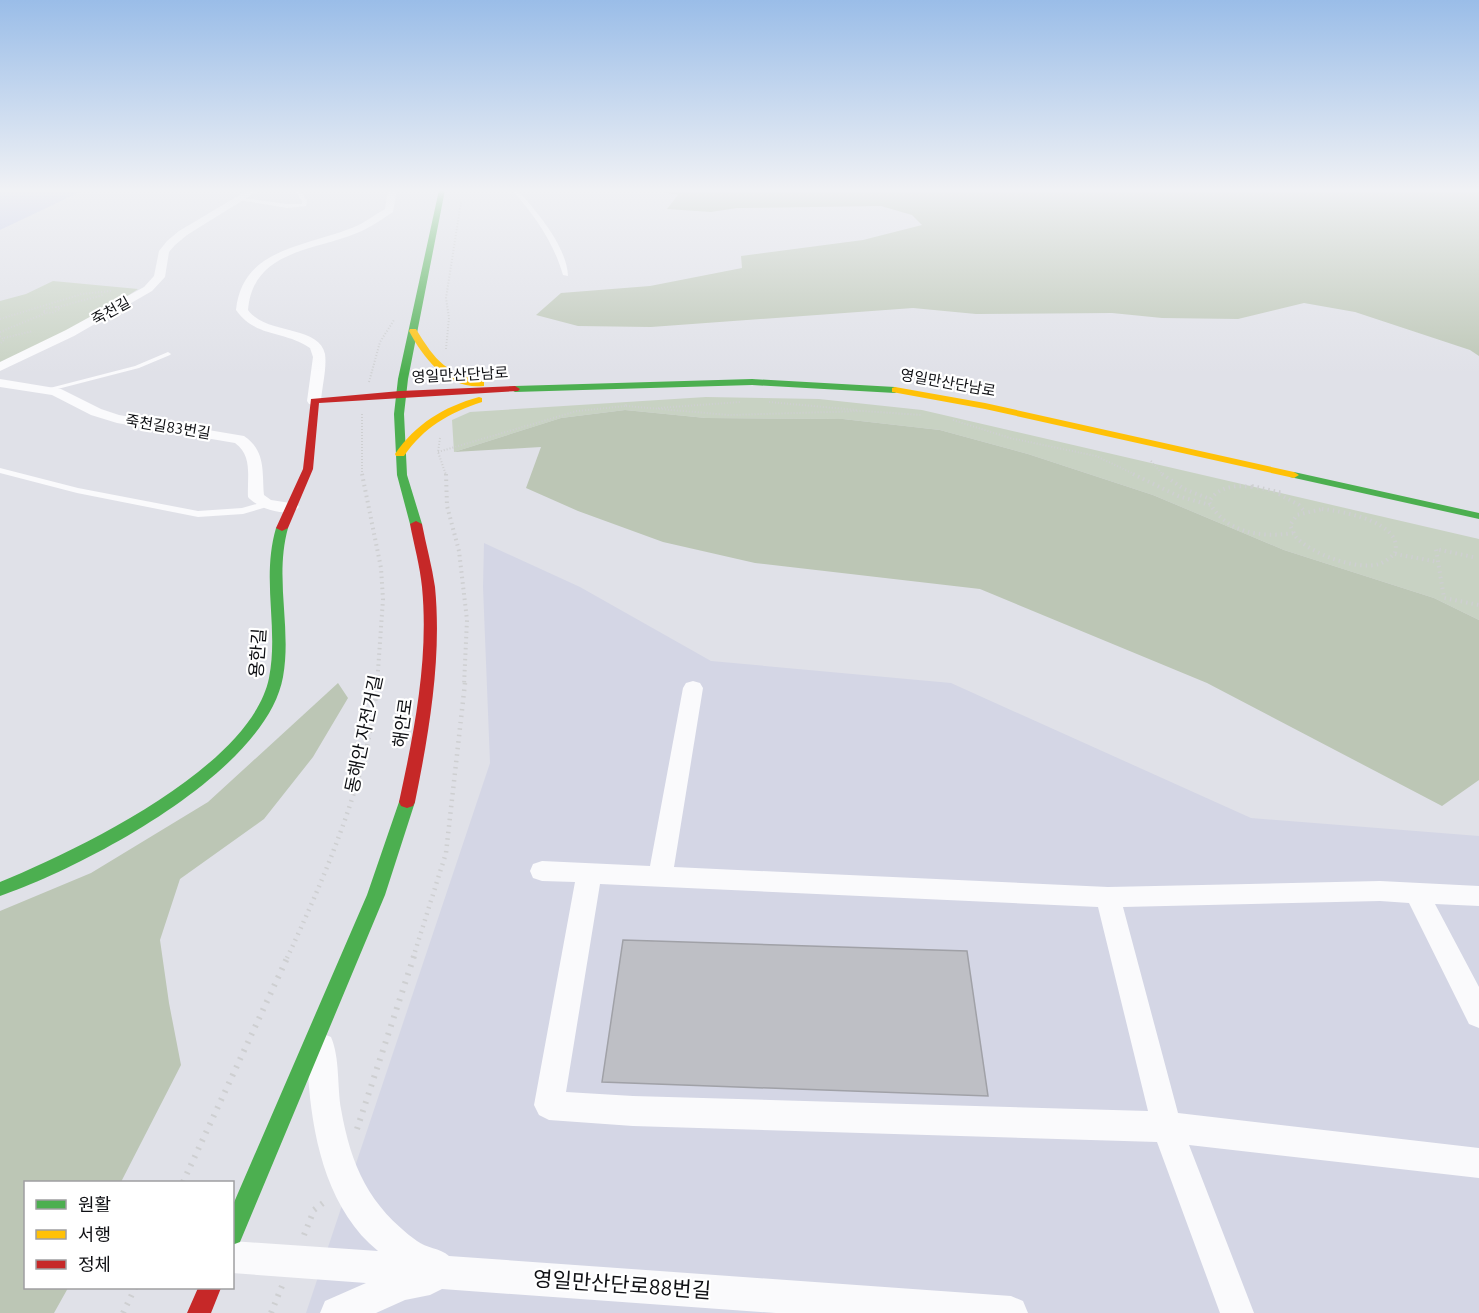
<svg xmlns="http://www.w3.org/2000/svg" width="1479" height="1313" font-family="Ubuntu,'Noto Sans KR',sans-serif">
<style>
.built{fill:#d4d6e5}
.green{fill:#c8d2c3}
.forest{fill:#bcc6b5}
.water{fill:#c5cbe9}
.building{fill:#bebfc5;stroke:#a0a1a7;stroke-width:1.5}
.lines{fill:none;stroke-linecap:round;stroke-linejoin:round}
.path-far3{stroke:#cecfd1;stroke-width:2;stroke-dasharray:1 2;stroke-linecap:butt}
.path-far2{stroke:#cecfd1;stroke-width:4;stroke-dasharray:1.5 4;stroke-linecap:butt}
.path-far1{stroke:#cecfd1;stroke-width:4.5;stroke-dasharray:1.5 5;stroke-linecap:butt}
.path{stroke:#cecfd1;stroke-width:6;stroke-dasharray:2 7;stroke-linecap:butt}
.lane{fill:#fafafc;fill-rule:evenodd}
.street{fill:#fafafc;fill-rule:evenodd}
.fast{fill:#4caf50;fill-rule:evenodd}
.slow{fill:#ffc107;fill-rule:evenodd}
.jam{fill:#c62828;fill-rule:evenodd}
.labels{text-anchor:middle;stroke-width:4.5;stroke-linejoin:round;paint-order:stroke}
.far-street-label{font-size:15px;fill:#0f1014;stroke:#fff}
.street-label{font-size:18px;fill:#0f1014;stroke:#fff}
.near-street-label{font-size:21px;fill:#0f1014;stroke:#fff}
</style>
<rect width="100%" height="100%" fill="#e0e1e8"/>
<path class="built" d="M484,543L580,587L711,661L951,683L1251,818L1479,836V1313H306L490,763L483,587Z"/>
<path class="green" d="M53,281L138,289L106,310L0,365V301L26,294Z
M706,397L819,399L922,410L1479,539V620L1434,598L1284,550L1153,495L1028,454L940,430L843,419L706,418L625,410L561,418L454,452L452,420L470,412Z"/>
<path class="forest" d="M655,190H1479V356L1470,350L1355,312L1304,303L1238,319L1162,318L1112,313L976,314L913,308L651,327L578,326L536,315L561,293L650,286L742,268L741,256L863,240L922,225L912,215L881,206L737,208L711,212L667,209L678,195Z
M625,410L706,418L843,419L940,430L1028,454L1153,495L1284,550L1434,598L1479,620V780L1442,806L1207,683L980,589L755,563L663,542L578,511L526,488L541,447L454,452L561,418Z
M338,683L348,698L313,757L264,819L180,879L160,940L169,1003L181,1065L121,1182H26V1288H68L54,1313H0V911L91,873L208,802Z"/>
<path class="water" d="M0,190H84L0,230Z"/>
<path class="building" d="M623,940L967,951L988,1096L602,1082Z"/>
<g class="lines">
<path class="path-far3" d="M56,307L60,309L52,313L43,312L47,308Z
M58,307L103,295
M0,319L82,294L111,291
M0,332L46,313
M0,336L4,340L0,344
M4,338L33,331
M446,349L449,318L446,298L461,202
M369,382L380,342L394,320
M769,402L857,410
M626,406L729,415L863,411L922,415
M658,408L740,402
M953,420L1010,438L1096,456L1136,475
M440,438L438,452L446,475
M438,452L577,411L626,406L625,403
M1151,461L1163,475
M362,475V412"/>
<path class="path-far2" d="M362,474L381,568L383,599L377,685
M446,474L447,506L459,551L467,620L464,685
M1133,474L1178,496L1210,505
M1162,474L1184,489L1210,499
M1252,486L1283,493
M1252,487C1235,485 1218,486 1209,502C1226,533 1261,538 1293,533
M1279,494L1299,505L1305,512
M1322,509C1342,511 1404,522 1395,553C1391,557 1385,562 1379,564C1358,571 1311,554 1296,537C1294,534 1292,529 1290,525L1297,515Z
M1395,554L1438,562
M1473,557L1436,549L1444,598L1479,605"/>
<path class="path-far1" d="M287,958C324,879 371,770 377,683
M413,958L446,853L465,683"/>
<path class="path" d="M357,1129L414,956
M183,1182L288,956
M304,1235L314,1210L327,1200
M123,1313L135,1288
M271,1313L282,1286"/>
<path class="lane" d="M294,190H299L307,200L306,206L287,208L239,200L242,198L287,204H302V201Z
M512,190H517C537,211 567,247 568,276L563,275C553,241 535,216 512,190Z
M168,352L171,354L170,355L139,368L46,392L42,390L135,366Z
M0,468L78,488L198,511L242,508L267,501L271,504L270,506L243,514L198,517L77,493L0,473Z"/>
<path class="street" d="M248,190H259L187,235L175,245L169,252L165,277L152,291L74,336L0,371V362L66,330L144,287L154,276L159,251L167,241L179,231Z
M388,190H397L393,212C382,219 370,228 357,233C314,251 253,250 248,310C266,335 319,325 325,354C327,368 322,387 321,401L314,405L309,404L307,401L313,357L310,348C284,330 256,338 236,310C242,249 303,247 349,229C362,225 374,215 385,209Z
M0,379L61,389L101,409L119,415L244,436C266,451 262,471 264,495L271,500L297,504L299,507C288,519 257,508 248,497C247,477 253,456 235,443L117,423L91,415L52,395L0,387Z
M693,681L700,683L703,688L674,867L1108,887L1380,881L1479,886V906L1435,904L1479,987V1028L1469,1024L1409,903L1380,901L1123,907L1178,1113L1479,1148V1178L1189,1145L1254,1313H1220L1157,1142L633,1126L549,1120L539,1115L534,1105L575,882L542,881L533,878L530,871L533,864L542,861L650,866L683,688L686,683ZM600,884L1098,907L1148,1111L633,1096L566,1092Z
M321,1033L331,1037C340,1058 337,1086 341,1109C351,1166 369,1206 417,1241C426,1248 440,1248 449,1256L1011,1296L1023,1301L1028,1313H776L442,1289L430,1295L405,1300L376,1313H320L325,1301L366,1283L232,1273V1241L378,1251C330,1212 314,1145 309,1087C308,1070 304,1052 311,1037Z"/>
<path class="fast" d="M439,190H445L408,379L404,414L407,475L422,524L416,527L410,524L397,475L394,414L398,379Z
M752,379L895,387L900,390L895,393L752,385L515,392L510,389L515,386Z
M1294,472L1479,513V519L1290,477L1289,475Z
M282,525L288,528C274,579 292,627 283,677C266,772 84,867 0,896V882C78,850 251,767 269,678C279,627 261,580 276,528Z
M407,796L413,798L415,802L385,895L240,1242L232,1245V1207L367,895L399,802L401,798Z"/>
<path class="slow" d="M410,329H416C436,362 446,373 484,382V386C448,390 424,359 409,331Z
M895,387L985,403L1294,472L1299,475L1294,478L985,409L892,392V388Z
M479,397L482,398V402C449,413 424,427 404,456H396L395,454C416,424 443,407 479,397Z"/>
<path class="jam" d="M515,386L520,389L518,391L319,403L313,469L288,528L282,531L276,528L303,469L311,399L400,391Z
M416,521L422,524C426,545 432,566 435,587C442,658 429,733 415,802L413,806L407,808L401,806L399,802C414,733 429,659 422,587C420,566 414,545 410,524Z
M198,1288H221L211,1313H187Z"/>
</g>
<linearGradient id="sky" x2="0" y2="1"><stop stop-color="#9abde8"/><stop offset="0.51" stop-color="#f1f2f5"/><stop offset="1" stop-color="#f1f2f5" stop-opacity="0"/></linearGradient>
<rect width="1479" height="374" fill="url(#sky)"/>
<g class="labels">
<g class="far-street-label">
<text transform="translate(111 311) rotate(-29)" y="5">죽천길</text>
<text transform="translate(460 375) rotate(-3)" y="5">영일만산단남로</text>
<text transform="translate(948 383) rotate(10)" y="5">영일만산단남로</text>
<text transform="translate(168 427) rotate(9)" y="5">죽천길83번길</text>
</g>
<g class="street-label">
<text transform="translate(258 653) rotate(-86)" y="6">용한길</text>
<text transform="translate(403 723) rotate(-82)" y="6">해안로</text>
<text transform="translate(364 734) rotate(-78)" y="6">동해안 자전거길</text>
</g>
<g class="near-street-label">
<text transform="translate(622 1285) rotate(4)" y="7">영일만산단로88번길</text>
</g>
</g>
<rect x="24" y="1181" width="210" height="108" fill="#ffffff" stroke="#9f9fa1" stroke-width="1.5"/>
<rect x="36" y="1200" width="30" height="9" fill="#4caf50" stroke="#9f9fa1" stroke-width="1.5"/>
<text x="78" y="1211" font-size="18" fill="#0f1014">원활</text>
<rect x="36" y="1230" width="30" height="9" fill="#ffc107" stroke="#9f9fa1" stroke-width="1.5"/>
<text x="78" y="1241" font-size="18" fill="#0f1014">서행</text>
<rect x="36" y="1260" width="30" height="9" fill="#c62828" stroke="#9f9fa1" stroke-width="1.5"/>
<text x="78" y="1271" font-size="18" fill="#0f1014">정체</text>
</svg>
